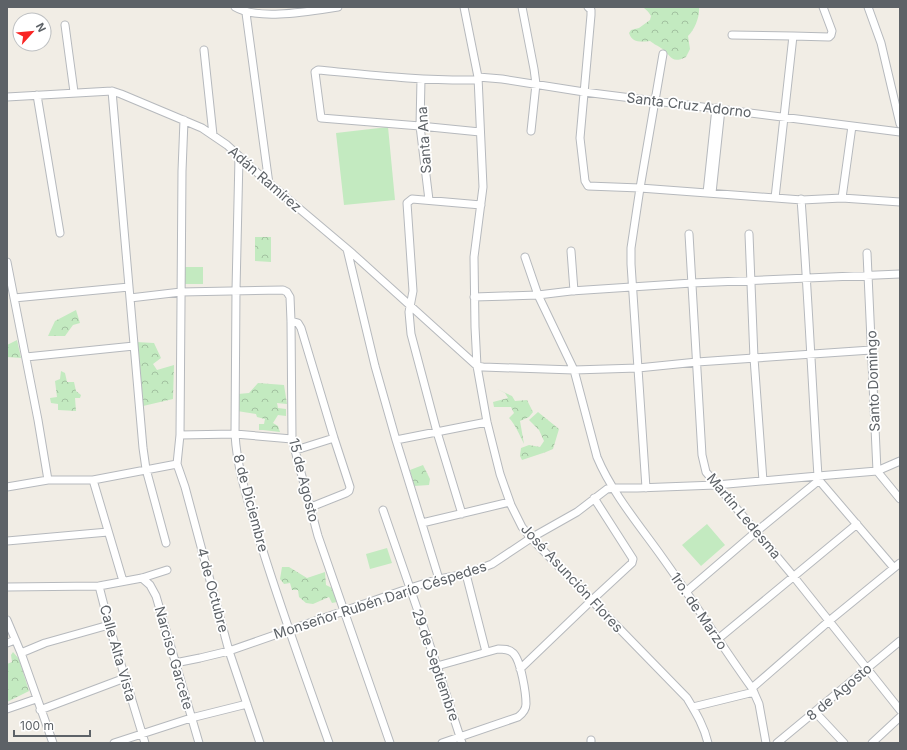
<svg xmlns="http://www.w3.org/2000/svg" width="907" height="750" font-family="Inter,sans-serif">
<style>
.forest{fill:url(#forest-crowns)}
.pitch{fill:#c3eac0}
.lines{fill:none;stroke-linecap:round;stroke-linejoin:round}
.minor-casing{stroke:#b6b9bd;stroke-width:9}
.minor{stroke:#fff;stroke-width:7}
.labels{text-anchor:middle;stroke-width:3.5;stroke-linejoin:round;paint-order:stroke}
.street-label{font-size:14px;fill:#5d6267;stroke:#fff}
</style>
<defs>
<pattern id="forest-crowns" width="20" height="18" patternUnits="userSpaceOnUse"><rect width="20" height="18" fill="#c3eac0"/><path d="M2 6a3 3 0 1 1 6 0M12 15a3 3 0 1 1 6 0" fill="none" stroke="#a2c1a0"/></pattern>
</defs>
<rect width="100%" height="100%" fill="#f1ede5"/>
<path class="forest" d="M642,7H699C700,16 695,29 688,36L690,49L686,57C670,65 671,54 661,48C657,45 655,45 650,41C641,42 632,43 629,33L631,30L639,28L650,20L651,16C648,11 646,9 642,7Z
M255,237H271V262L255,261Z
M76,310L80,323L73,325L65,336H48L55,321Z
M17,340L21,358L7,357V345Z
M136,342L154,343L161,358L153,364L157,370L174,365L173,399L143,406Z
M61,371L65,373L67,382H74L76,391L81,395L80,398H75L76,411L58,410V404L51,403L50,398L57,397L55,381L60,379Z
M258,383L284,385L287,404L277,403L278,408L286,409V416L278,415L273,423L278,426L280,432L263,430H259V424H264L265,419L257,417L256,414L237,411L238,394L249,393Z
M497,389L512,396L515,401L527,400L533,412L529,417L520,421L524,444C520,436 515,424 509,418L514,413L511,407H494L493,402L508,398L505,393Z
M538,412L559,429L553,449L546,452L522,460L520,456L521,448L529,445L540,447L544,441L539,430L529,420Z
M423,465L430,479L429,485L414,486L410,470Z
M282,567H289L307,578L325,572L326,585L332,588L337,602L332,603L329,597L313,604L306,603L299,597L298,590H292L290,583L284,584L280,579Z
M13,652L19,659L29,691L7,702V664L12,662L11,655Z"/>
<path class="pitch" d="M388,127L395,200L344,205L336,133Z
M184,267H203V284H184Z
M707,524L725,545L701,566L682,545Z
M387,548L392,563L370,569L366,554Z"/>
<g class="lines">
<g class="minor-casing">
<path id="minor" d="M235,7C258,21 311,11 338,7
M464,7L478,77L483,187L474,257L475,327L477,366L487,422L500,474L511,505L522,527L531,538L687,698C696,713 704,726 708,743
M522,7L534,69L536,84L531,131
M588,7L591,10V15L580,138L585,181L588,186L640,188L802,200L842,198L900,202
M868,7L881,43L900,124
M246,13L269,184
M65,25L74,92
M732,35L793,36
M204,50L213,135
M478,77L502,79L584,92L900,132
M421,79L420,126L429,200
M478,80C424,81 371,75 318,70L315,72L321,118L420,126L480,132
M112,91L143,448L146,469L166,543
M37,95L60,233
M7,97L112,91L121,94L202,128L227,145L263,178L353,254L477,366L483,367L574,370L638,368L697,362L871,350
M184,120L182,171L180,435L177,464L185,487L229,651L260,743
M239,157L236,290L235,434C237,470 249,504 259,538C280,607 305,675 329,743
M707,193L716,108
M712,193L721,109
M775,198L793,36L829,37L831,35L832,31L823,7
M842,198L852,126
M689,234L702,455L706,472L794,577L900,710
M749,234L754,358L763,481
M347,249L375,366L396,440L439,579
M571,251L574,291
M867,253L877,471L900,499
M525,257L538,295L574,370L597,457C612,493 640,526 662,557C693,600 721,645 752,688L759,704L766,743
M7,262L38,420L48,480
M474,297L538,295L571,291L692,283L900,274
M14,298L129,287
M130,298L181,292L283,290L287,292L290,297L291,321L292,439L318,536L390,743
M291,321L298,323L301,328L334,438L350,487L349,491L346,493L311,507
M26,357L134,346
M180,435L235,434L292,439
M396,440L487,422
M296,450L334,438
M818,479L894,568
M93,480L123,581
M7,487L48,480H93L177,464
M646,488L631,264V248L640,188L663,54
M383,510L437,666L462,743
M462,514L437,432L411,334L409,312L413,291L407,203L412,199L481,205
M422,523L510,502
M7,541L108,532
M466,574L486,652
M142,578L150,585L156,596L199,743
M99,586L109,625L145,743
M7,587L99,586L142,578L167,570
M687,591L757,531L818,481V476C812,384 808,292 801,199
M7,620L21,653L53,743
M718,639L857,524
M7,643L15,640
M21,653L45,643L109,625
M175,663L200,658L229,651L410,588L439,579L466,574L492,564L531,538L577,512L607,489L614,488H637L716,485L818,476L877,471L900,461
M437,666L498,649C504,649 509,649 513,653C521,660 526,694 526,704C526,710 522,714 518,717L442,743
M520,669L592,600L632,563L633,559L594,498
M752,688L829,621L900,563
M693,707L754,692
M7,709L36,699
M40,710L125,678
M815,712L844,743
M591,740V743
M114,743L191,718L247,704
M777,743L900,641
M872,743L900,717"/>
</g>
<use href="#minor" class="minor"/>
</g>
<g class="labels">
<g class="street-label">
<text transform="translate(689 105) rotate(7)" y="5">Santa Cruz Adorno</text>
<text transform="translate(424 140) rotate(-94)" y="5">Santa Ana</text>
<text transform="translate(265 179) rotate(41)" y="5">Adán Ramírez</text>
<text transform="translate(873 381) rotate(-92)" y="5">Santo Domingo</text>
<text transform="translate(304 480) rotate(76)" y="5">15 de Agosto</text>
<text transform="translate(251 503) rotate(75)" y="5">8 de Diciembre</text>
<text transform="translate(744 516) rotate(50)" y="5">Martin Ledesma</text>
<text transform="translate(572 578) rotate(47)" y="5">José Asunción Flores</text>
<text transform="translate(213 590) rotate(75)" y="5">4 de Octubre</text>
<text transform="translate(380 600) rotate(-18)" y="5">Monseñor Rubén Darío Céspedes</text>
<text transform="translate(699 611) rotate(56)" y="5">1ro. de Marzo</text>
<text transform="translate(118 653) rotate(74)" y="5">Calle Alta Vista</text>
<text transform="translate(174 658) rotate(74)" y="5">Narciso Garcete</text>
<text transform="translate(436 665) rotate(71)" y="5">29 de Septiembre</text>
<text transform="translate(839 692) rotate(-40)" y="5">8 de Agosto</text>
</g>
</g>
<rect width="907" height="750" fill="none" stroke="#5d6267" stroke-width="16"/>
<g transform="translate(32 32) rotate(63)"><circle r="19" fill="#ffffff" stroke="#bec0c2"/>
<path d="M0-3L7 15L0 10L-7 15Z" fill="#f92423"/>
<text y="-6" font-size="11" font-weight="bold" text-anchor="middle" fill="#5d6267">N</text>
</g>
<path d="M14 730v6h76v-6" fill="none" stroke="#5d6267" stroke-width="2"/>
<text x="20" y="730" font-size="12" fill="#5d6267" stroke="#ffffff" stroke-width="3" paint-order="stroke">100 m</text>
</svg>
